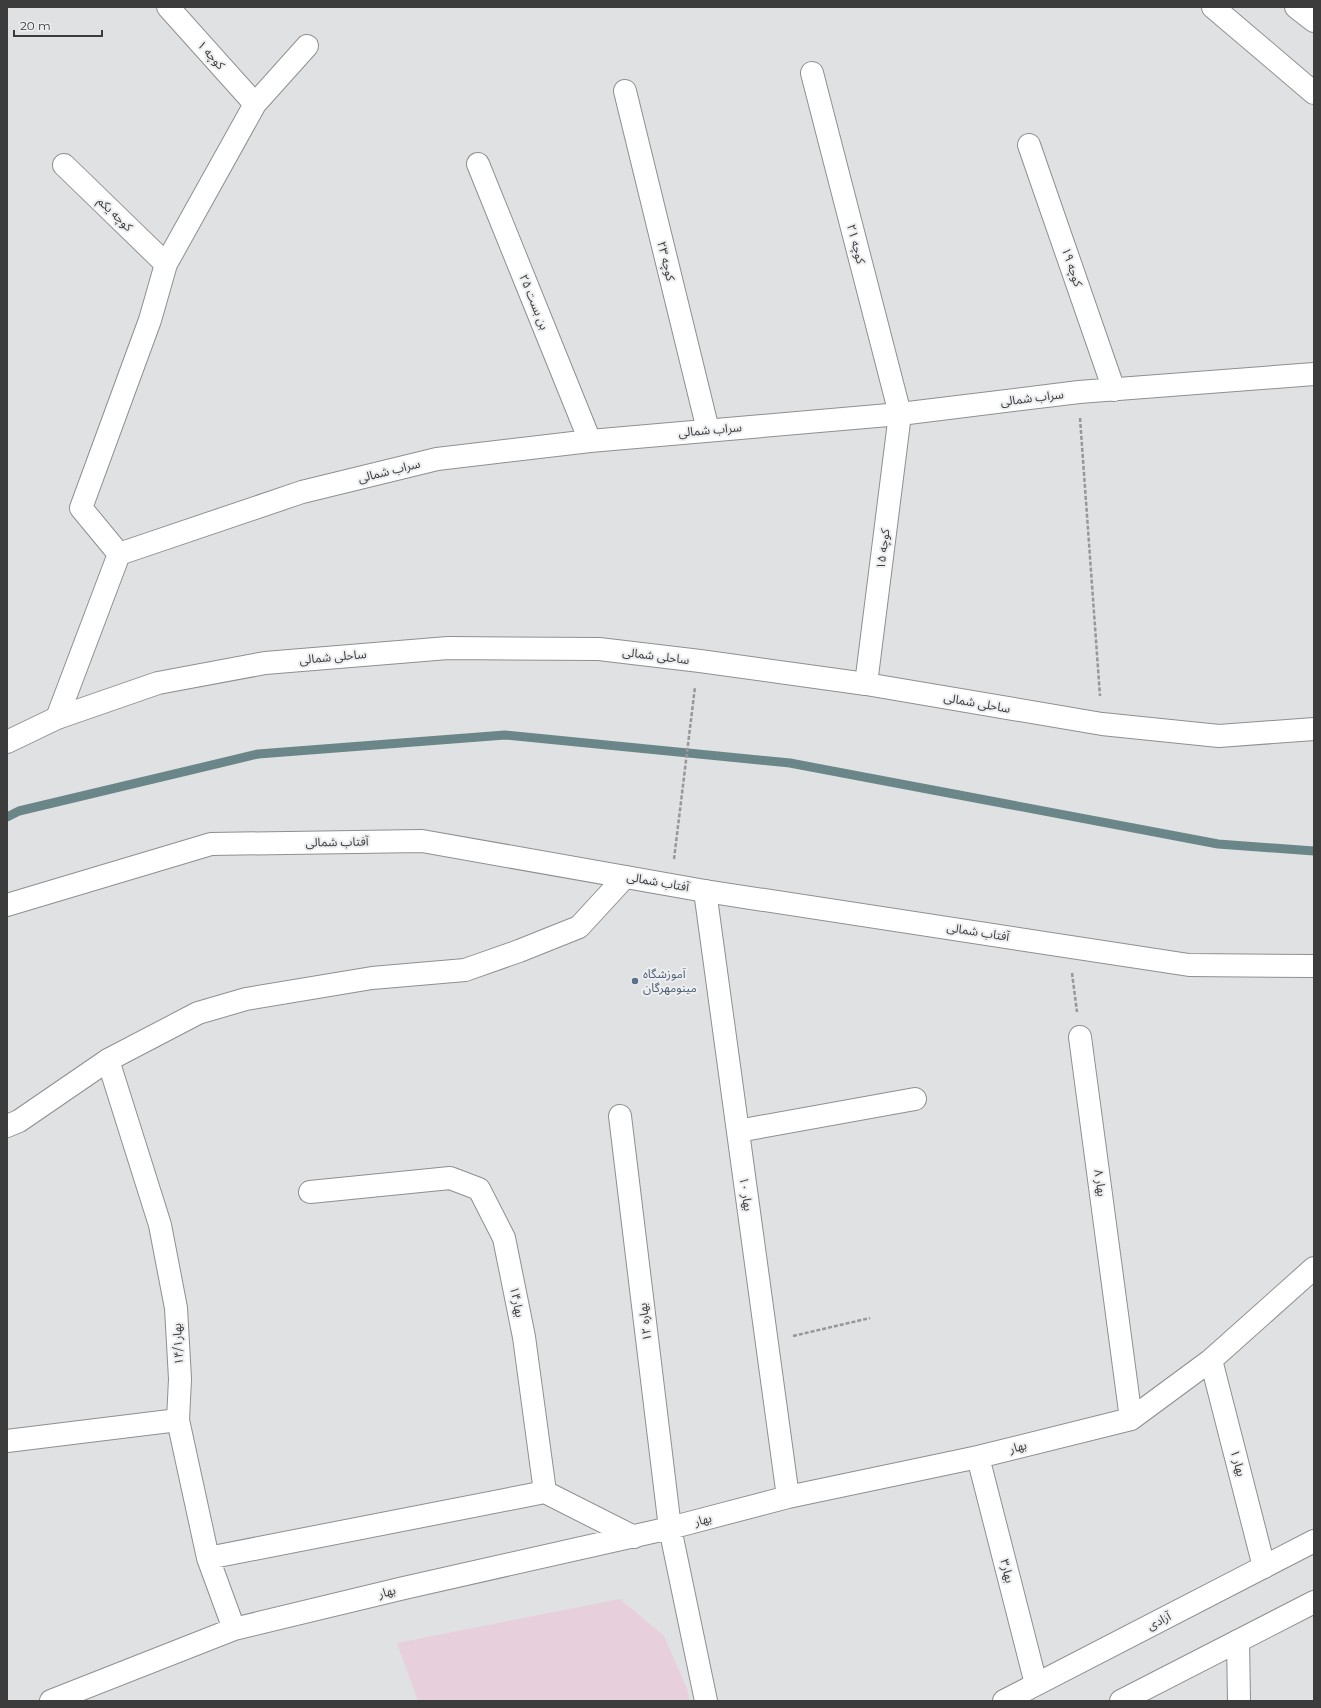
<svg xmlns="http://www.w3.org/2000/svg" width="1321" height="1708" font-family="Montserrat,'Noto Sans Arabic',sans-serif">
<style>
.education{fill:#e7cfdb}
.lines{fill:none;stroke-linecap:round;stroke-linejoin:round}
.stream{stroke:#6a8688;stroke-width:9}
.street-casing{stroke:#8e8f91;stroke-width:24}
.secondary-casing{stroke:#8e8f91;stroke-width:24}
.primary-casing{stroke:#8e8f91;stroke-width:24}
.path{stroke:#979799;stroke-width:2.5;stroke-dasharray:4 2;stroke-linecap:butt}
.street{stroke:#fff;stroke-width:22}
.secondary{stroke:#fff;stroke-width:22}
.primary{stroke:#fff;stroke-width:22}
.service-dot{fill:#5c6f8a;stroke:#edeef0;stroke-width:1.5}
.labels{text-anchor:middle;stroke-width:4;stroke-linejoin:round;paint-order:stroke}
.street-label{font-size:12px;fill:#3c3c3d;stroke:#edeef0}
.service-label{font-size:12px;fill:#4e5e75;stroke:#edeef0;text-anchor:start}
</style>
<rect width="100%" height="100%" fill="#e0e1e3"/>
<path class="education" d="M620,1599L664,1636L687,1689L690,1701H418L397,1643Z"/>
<g class="lines">
<path class="stream" d="M7,817L19,811L258,754L505,735L790,763L1218,844L1314,851"/>
<g class="street-casing">
<path id="street" d="M168,7L255,104
M812,73L900,414L866,684
M625,91L708,430
M1029,145L1114,390
M478,164L590,441
M64,165L166,264
M119,554L302,492L437,459L590,441L900,414L1079,392L1314,374
M57,718L119,554L81,508L150,320L166,264L255,104L307,46
M705,891L788,1497
M1080,1037L1131,1419
M108,1060L160,1225L176,1308L180,1379L178,1420L208,1558L234,1629
M620,1116L670,1528L706,1701
M7,1126L19,1121L108,1060L198,1013L246,999L372,978L465,970L519,951L579,927L625,877
M738,1131L915,1099
M310,1192L450,1178L479,1189L504,1238L524,1337L545,1492L634,1537
M1211,1360L1264,1567
M7,1441L178,1420
M978,1457L1036,1684
M208,1558L545,1492
M1238,1641L1239,1701
M51,1701L234,1629L404,1588L670,1528L788,1497L978,1457L1131,1419L1211,1360L1314,1268"/>
</g>
<g class="secondary-casing">
<path id="secondary" d="M1213,7L1314,93
M1296,7L1314,21
M7,742L57,718L158,683L265,663L448,648L599,649L700,661L866,684L1102,724L1219,736L1314,729
M7,905L211,844L422,841L705,891L1189,965L1314,966"/>
</g>
<g class="primary-casing">
<path id="primary" d="M1004,1701L1314,1541
M1121,1701L1314,1602"/>
</g>
<path class="path" d="M1080,418L1100,696
M674,859L695,687
M1072,973L1077,1012
M793,1336L870,1318"/>
<use href="#street" class="street"/>
<use href="#secondary" class="secondary"/>
<use href="#primary" class="primary"/>
</g>
<circle class="service-dot" cx="635" cy="981" r="4"/>
<g class="labels">
<g class="street-label">
<text transform="translate(211 55) rotate(48)" y="4">کوچه ۱</text>
<text transform="translate(115 214) rotate(44)" y="4">کوچه یکم</text>
<text transform="translate(856 244) rotate(75)" y="4">کوچه ۲۱</text>
<text transform="translate(666 261) rotate(76)" y="4">کوچه ۲۳</text>
<text transform="translate(1072 267) rotate(71)" y="4">کوچه ۱۹</text>
<text transform="translate(534 302) rotate(68)" y="4">بن بست ۲۵</text>
<text transform="translate(1032 398) rotate(-7)" y="4">سراب شمالی</text>
<text transform="translate(710 430) rotate(-5)" y="4">سراب شمالی</text>
<text transform="translate(389 471) rotate(-14)" y="4">سراب شمالی</text>
<text transform="translate(883 549) rotate(-83)" y="4">کوچه ۱۵</text>
<text transform="translate(656 656) rotate(7)" y="4">ساحلی شمالی</text>
<text transform="translate(333 657) rotate(-5)" y="4">ساحلی شمالی</text>
<text transform="translate(977 703) rotate(10)" y="4">ساحلی شمالی</text>
<text transform="translate(337 842) rotate(-1)" y="4">آفتاب شمالی</text>
<text transform="translate(658 882) rotate(10)" y="4">آفتاب شمالی</text>
<text transform="translate(978 932) rotate(9)" y="4">آفتاب شمالی</text>
<text transform="translate(1100 1183) rotate(82)" y="4">بهار ۸</text>
<text transform="translate(746 1194) rotate(82)" y="4">بهار ۱۰</text>
<text transform="translate(517 1302) rotate(79)" y="4">بهار۱۴</text>
<text transform="translate(645 1322) rotate(-97)" y="4">بهاره ۱۲</text>
<text transform="translate(178 1344) rotate(-93)" y="4">بهار۱۴/۱</text>
<text transform="translate(1018 1447) rotate(-14)" y="4">بهار</text>
<text transform="translate(1238 1463) rotate(75)" y="4">بهار ۱</text>
<text transform="translate(703 1520) rotate(-15)" y="4">بهار</text>
<text transform="translate(1007 1571) rotate(76)" y="4">بهار۳</text>
<text transform="translate(387 1592) rotate(-14)" y="4">بهار</text>
<text transform="translate(1159 1621) rotate(-27)" y="4">آزادی</text>
</g>
<g class="service-label">
<text x="643" y="978">آموزشگاه<tspan x="643" dy="14">مینومهرگان</tspan></text>
</g>
</g>
<rect width="1321" height="1708" fill="none" stroke="#3c3c3d" stroke-width="16"/>
<path d="M14 30v6h88v-6" fill="none" stroke="#3c3c3d" stroke-width="2"/>
<text x="20" y="30" font-size="12" fill="#3c3c3d" stroke="#edeef0" stroke-width="3" paint-order="stroke">20 m</text>
</svg>
